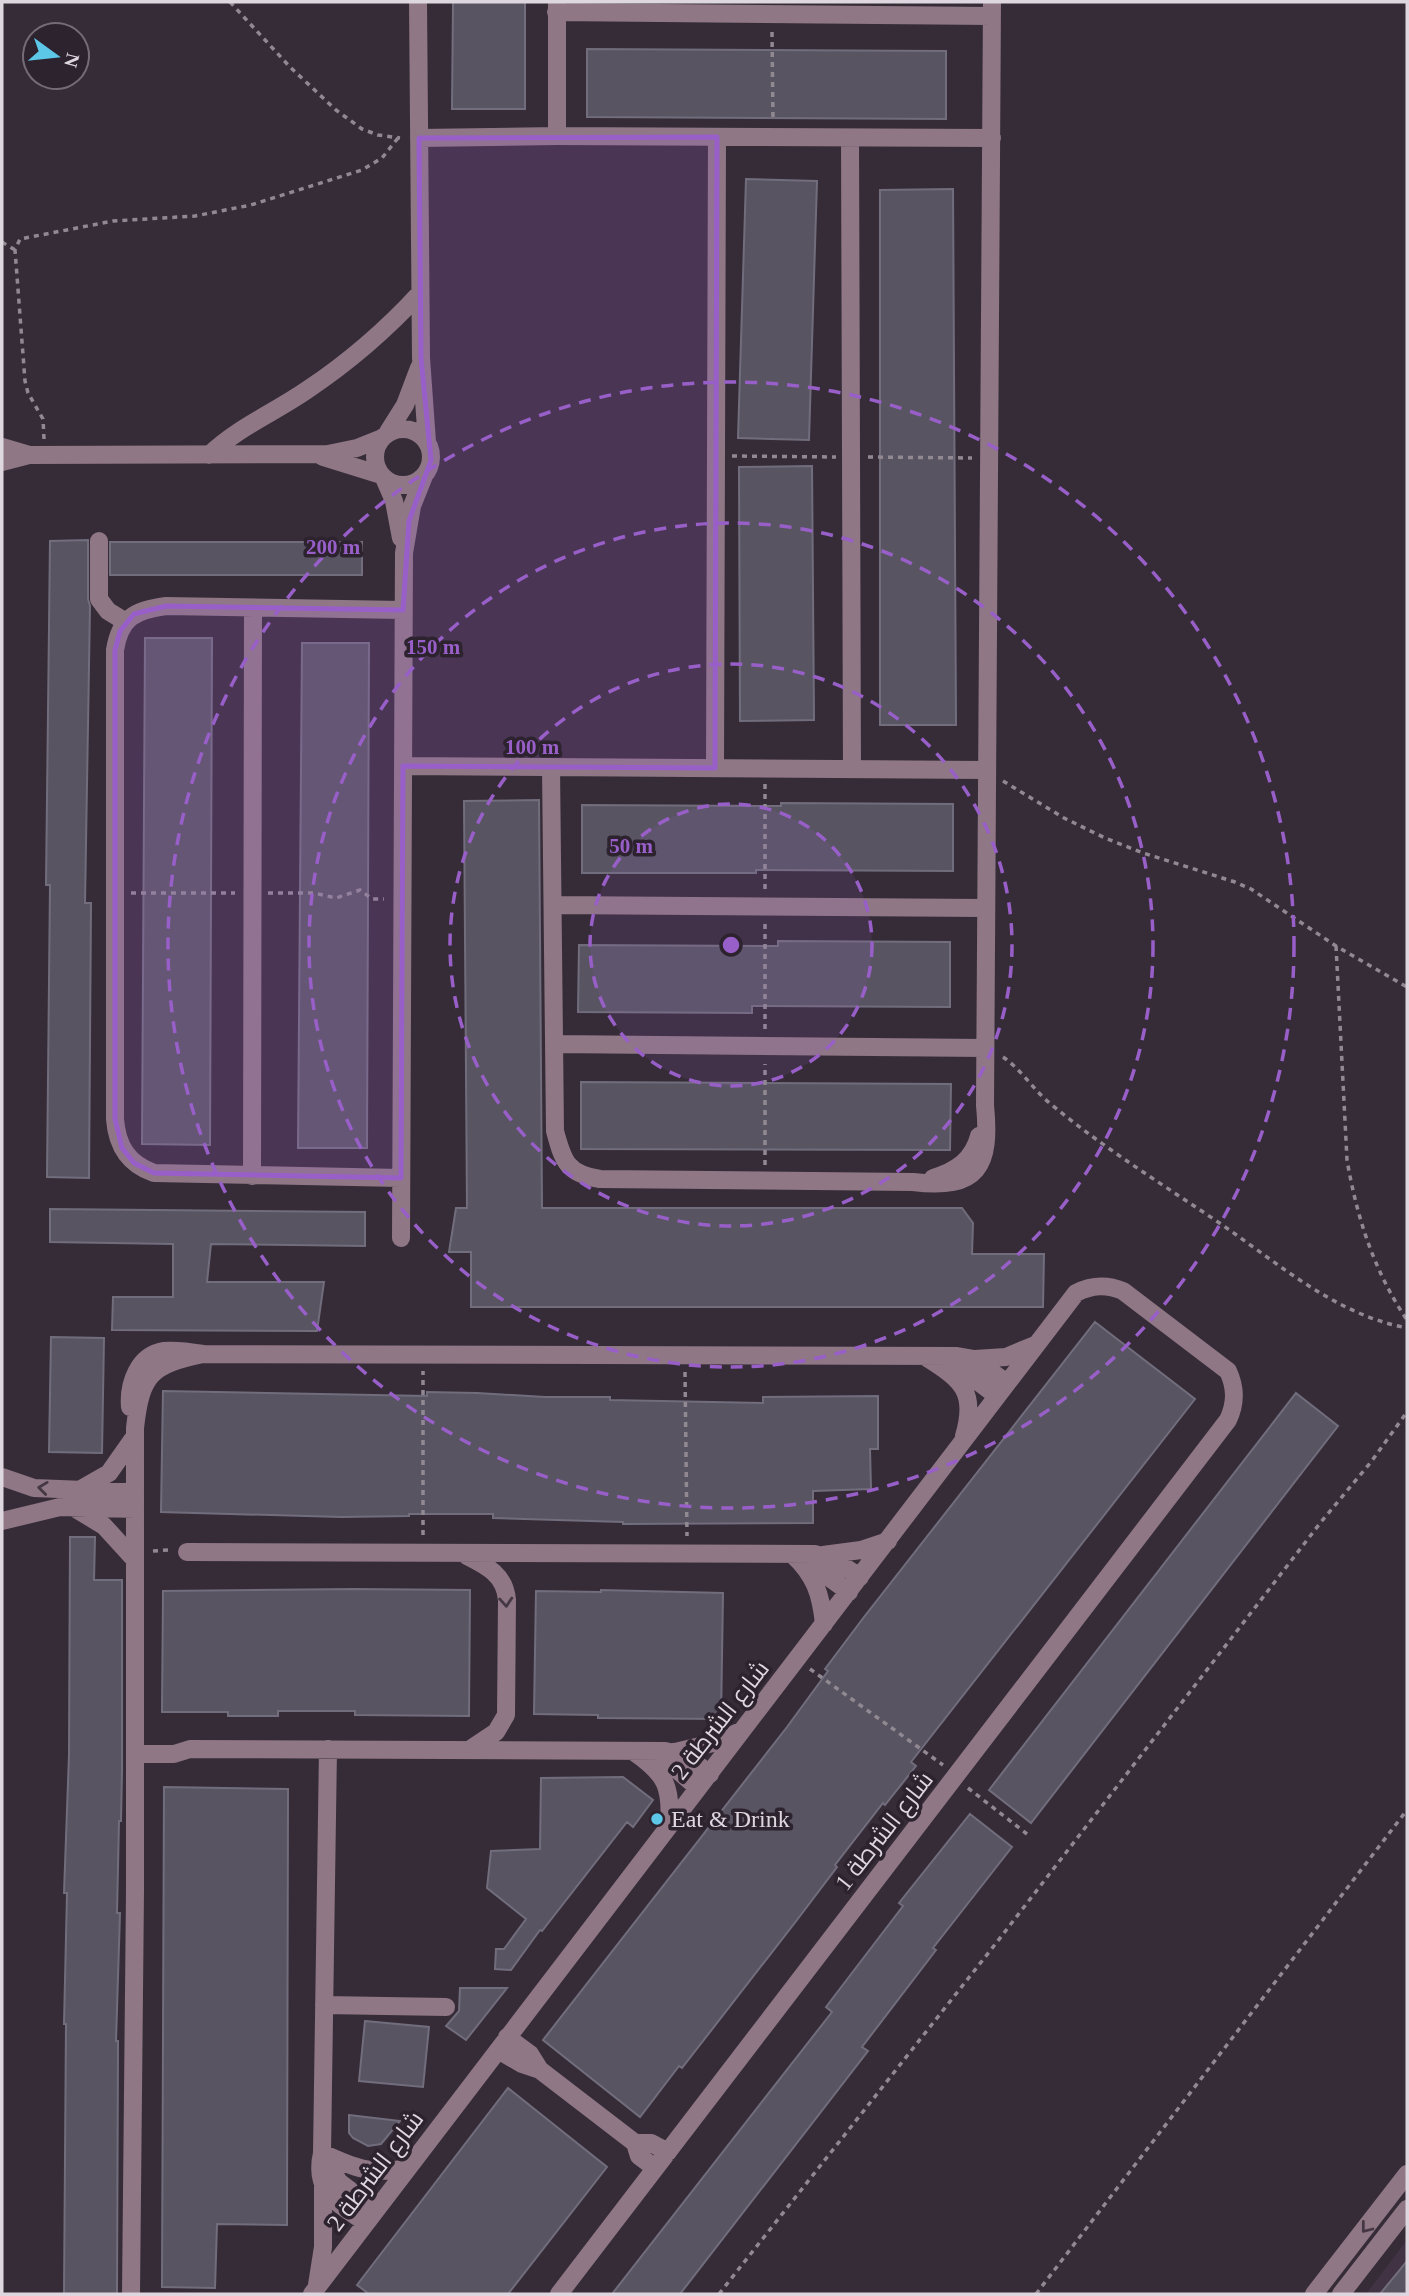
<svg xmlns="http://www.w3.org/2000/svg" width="1409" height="2296" font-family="'Times New Roman',Cairo,serif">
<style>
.built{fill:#413344}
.building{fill:#585462;stroke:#716d7c;stroke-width:2}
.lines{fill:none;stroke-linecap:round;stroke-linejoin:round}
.path{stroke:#918992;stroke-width:3.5;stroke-dasharray:5 5;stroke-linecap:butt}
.minor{stroke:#8f7786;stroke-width:18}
.oneway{stroke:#453844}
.marked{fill:#995fc9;fill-opacity:0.2;stroke:#995fc9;stroke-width:5;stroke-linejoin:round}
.ring{fill:none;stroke:#995fc9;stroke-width:3.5;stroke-dasharray:12 9}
.poi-dot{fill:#5dc7e8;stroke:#2c232e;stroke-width:2.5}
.labels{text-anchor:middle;stroke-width:7;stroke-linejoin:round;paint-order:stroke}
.street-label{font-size:24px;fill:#ded7df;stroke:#2c232e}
.poi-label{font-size:24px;fill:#ded7df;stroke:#2c232e;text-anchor:start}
.centre{fill:#995fc9;stroke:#2c232e;stroke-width:3.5}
.ring-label{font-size:21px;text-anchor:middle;font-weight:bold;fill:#995fc9;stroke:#2c232e;stroke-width:7;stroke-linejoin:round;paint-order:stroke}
</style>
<rect width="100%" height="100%" fill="#362c38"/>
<path class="built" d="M1407,2240V2294H1366Z"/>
<path class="building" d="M453,2H525V109H452Z
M587,49L946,51V119L587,117Z
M746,179L817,181L809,440L738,438Z
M953,189L956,725H880V190Z
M812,466L814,720L740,721L739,467Z
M88,540V599L90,606L85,903H91L89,1178L47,1177L50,885H46L50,541Z
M110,542H362V575H110Z
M145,638H212L210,1145L142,1144Z
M302,643H369L367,1148H298Z
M539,800L542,1208H962L973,1223L972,1254H1044L1043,1307H471V1252H449L456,1208H467L464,801Z
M781,803L953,804V871L756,870V873H582V805L781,806Z
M778,941L950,942V1007L752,1006V1013L578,1012L579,945L778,946Z
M581,1082L951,1084L950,1150L581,1149Z
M50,1209L365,1212V1246L211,1244L207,1282H324L317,1331L112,1330L113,1297H173V1244L50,1242Z
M1095,1322L1195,1399L911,1762L916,1766L885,1805L883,1803L835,1865L837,1867L797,1920L682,2068L679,2066L640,2117L543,2040L787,1727L828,1671L825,1669L864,1617Z
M51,1337L104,1338L102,1453L49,1452Z
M163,1391L427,1396V1392L477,1393L545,1397H610V1400L763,1403V1397L878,1396V1449H870L871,1489L813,1491V1523L623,1524V1522L493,1518V1514H409V1516L341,1517L161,1512Z
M1296,1393L1338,1426L1031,1823L989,1790Z
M70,1537H95L94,1580H122V1771L121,1821H119L117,1913H120L116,2041H118L117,2294H64L66,2024H64L67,1893H64L69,1755Z
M354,1589L470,1590L469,1716L355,1715V1711H278V1716H228V1712H162L163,1591Z
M601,1590L723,1593L721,1719L598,1718V1715L534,1714L536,1591L601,1592Z
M623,1777L653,1800L633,1827L627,1822L542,1931L540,1930L511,1970L495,1969L496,1949H504L526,1919L487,1888L491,1851L540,1849L541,1778Z
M164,1787L288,1789L287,2225L217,2224L215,2288L162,2287Z
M970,1814L1012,1847L933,1948L936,1950L862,2047L868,2051L680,2294H612L832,2012L826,2007L903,1906L899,1903Z
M460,1988H507L466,2040L446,2026L459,2011Z
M365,2021L429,2027L423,2087L359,2081Z
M508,2088L607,2167L508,2294H369L357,2285Z
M349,2115L400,2121L381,2144L368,2146L353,2138L349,2133Z
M1407,2261V2294H1380Z"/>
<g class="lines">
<path class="path" d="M230,2L290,67L336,110L362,129L378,135L400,138
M772,32L773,119
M2,242L15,250
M44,439L43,419L28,393L25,381L15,250L20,239L113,221L195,216L251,205L362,170L382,158L398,138
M732,456L836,457
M868,457L972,458
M1003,781L1064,818L1105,838L1143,853L1235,882L1251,889L1336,946L1407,987
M765,889V784
M131,893H235
M268,893H314L336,898L360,890L372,899H384
M765,924V1029
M1336,946L1347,1160C1357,1218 1374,1271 1407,1320
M1003,1057C1022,1070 1034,1091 1052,1105C1105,1149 1162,1184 1218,1222C1278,1263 1334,1314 1407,1328
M765,1165V1064
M685,1372L687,1536
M423,1535V1371
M153,1551L168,1550
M810,1669L943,1765
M968,1788L1027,1834
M719,2294L997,1942L1321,1522L1371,1462L1407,1412
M1036,2294L1407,1810"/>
<path class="minor" d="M418,2L421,358L427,442
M557,2V136
M556,12L992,16
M419,138L557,136L992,138
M850,138L852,769
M375 457a28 28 0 1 1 56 0a28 28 0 1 1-56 0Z
M388,432L405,405L419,368
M2,447L29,455
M209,455C240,426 272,414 307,390C349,362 386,330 420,293
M323,457L381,475
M2,462L29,455L328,454L357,448L382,438
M384,478L394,501L401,538
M99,541V599L108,611L126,622
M403,766L986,770
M551,767L555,1131C563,1161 567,1174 600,1179L913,1182C979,1190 991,1166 985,1105L992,2
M715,768L717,137
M553,905L984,908
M555,1044L985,1048
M252,1176L253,608
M401,1178L154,1173C128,1164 117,1146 115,1119V650C120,618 135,610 166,606L403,610
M933,1178C956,1171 973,1160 979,1136
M401,1238L404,553L412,506L424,476
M927,1358C962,1380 977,1392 964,1436
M975,1359L1006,1357L1035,1345
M955,1364L997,1396
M130,1407C128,1384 138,1355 164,1351C177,1350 191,1352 203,1354L957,1356L974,1359L1007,1383
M2,1477L34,1488L135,1492
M81,1489L109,1473L135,1436
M76,1509L104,1526L135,1560
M2,1521L60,1507L135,1509
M187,1552L815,1554L837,1562L860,1577
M793,1555C815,1575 821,1595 824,1624
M823,1555L861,1550L888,1541
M467,1556C487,1566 505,1575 507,1600L506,1715L496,1732L472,1748
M806,1561L849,1592
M328,1749L322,2153C313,2193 338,2203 366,2223
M634,1752C666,1774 672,1787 669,1826
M650,1752L676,1769L698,1788
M675,1752L713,1743L741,1731
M135,1754H174L190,1749L665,1751L686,1756L710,1774
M324,2005L446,2007
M507,2037L530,2054L540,2070
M498,2050L522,2064L540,2070L635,2143L639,2156L655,2168
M635,2143H651L668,2152
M322,2153C354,2168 372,2175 408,2168
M322,2153L339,2182L376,2210
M317,2285L323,2247V2187
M131,2294L135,1891V1428C141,1374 151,1365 203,1354
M312,2294L1076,1293C1092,1285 1106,1284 1123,1291L1228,1371C1236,1388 1236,1403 1228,1420L559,2294
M1314,2294L1407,2174
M1341,2294L1407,2209"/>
</g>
<defs><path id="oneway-chevron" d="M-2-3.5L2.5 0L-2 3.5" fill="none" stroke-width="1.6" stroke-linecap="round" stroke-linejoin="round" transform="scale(1.75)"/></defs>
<g class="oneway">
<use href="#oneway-chevron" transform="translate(43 1488) rotate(-173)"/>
<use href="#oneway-chevron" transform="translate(506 1602) rotate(86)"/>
<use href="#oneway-chevron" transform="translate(1366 2228) rotate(128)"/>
</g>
<path class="marked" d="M717,137L715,768L403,766L401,1178L154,1173L134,1163L122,1148L115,1119V650L120,631L134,614L166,606L403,610L409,521L431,460L421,358L419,138Z"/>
<circle cx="731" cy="945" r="141" fill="#995fc9" fill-opacity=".12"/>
<g class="ring">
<circle cx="731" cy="945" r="141"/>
<circle cx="731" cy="945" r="281"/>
<circle cx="731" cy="945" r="422"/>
<circle cx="731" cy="945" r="563"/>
</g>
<circle class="poi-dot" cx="657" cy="1819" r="7"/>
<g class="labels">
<g class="street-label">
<text transform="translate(720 1720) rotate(-52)" y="8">شارع الشرطة 2</text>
<text transform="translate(884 1831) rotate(-52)" y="8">شارع الشرطة 1</text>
<text transform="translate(375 2171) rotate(-53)" y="8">شارع الشرطة 2</text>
</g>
<g class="poi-label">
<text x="671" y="1827">Eat &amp; Drink</text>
</g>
</g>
<circle cx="731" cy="945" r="10" class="centre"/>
<g class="ring-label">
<text x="333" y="554">200 m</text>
<text x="433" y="654">150 m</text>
<text x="532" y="754">100 m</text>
<text x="631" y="853">50 m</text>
</g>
<rect width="1409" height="2296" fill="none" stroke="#ded7df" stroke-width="7"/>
<g transform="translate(56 56) rotate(105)"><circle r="33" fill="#2c232e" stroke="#736b75" stroke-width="2"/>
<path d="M0-5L12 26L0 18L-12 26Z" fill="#5dc7e8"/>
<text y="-10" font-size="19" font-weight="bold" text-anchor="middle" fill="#ded7df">N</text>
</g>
</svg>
